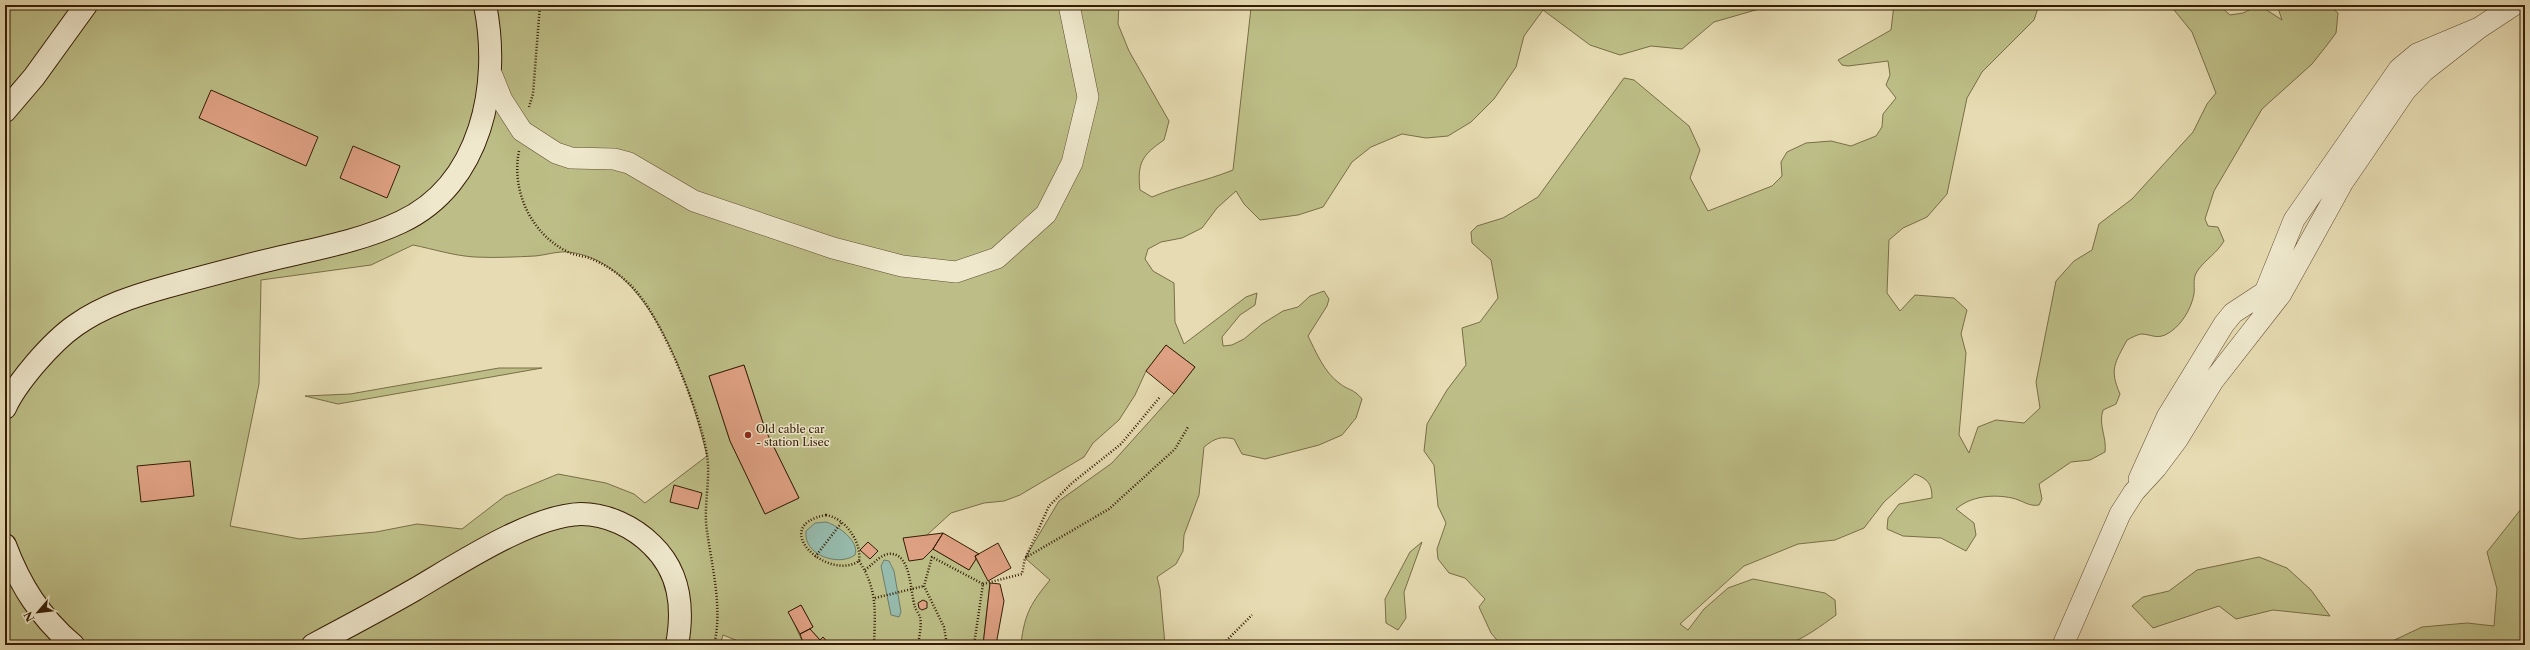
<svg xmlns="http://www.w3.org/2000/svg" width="2530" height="650" font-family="'Libre Caslon Text',serif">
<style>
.green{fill:#bdbe87;stroke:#796e46;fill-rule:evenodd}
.water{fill:#96bbad;stroke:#6f7c69}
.building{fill:#dfa183;stroke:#351d04}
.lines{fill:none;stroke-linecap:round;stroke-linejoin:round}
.street-casing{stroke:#614c30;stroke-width:22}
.secondary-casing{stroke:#351d04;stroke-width:24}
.path{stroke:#351d04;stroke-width:2.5;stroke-dasharray:1 2;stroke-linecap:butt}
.street{stroke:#efe8cd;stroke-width:21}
.secondary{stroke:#efe8cd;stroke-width:22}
.poi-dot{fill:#8f2418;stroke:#efe8cd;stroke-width:1.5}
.labels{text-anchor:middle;stroke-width:3;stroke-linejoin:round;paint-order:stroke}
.poi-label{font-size:11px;fill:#351d04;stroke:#efe8cd;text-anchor:start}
</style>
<rect width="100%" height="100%" fill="#e6dbb2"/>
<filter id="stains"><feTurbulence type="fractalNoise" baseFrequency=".005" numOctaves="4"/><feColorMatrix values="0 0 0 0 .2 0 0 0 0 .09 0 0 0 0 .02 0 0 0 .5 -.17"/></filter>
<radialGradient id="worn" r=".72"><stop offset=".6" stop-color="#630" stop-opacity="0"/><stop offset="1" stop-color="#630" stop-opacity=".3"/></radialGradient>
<path class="green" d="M5,5H1119L1118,24L1129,51L1169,121L1164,140C1142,155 1137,163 1140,190L1152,197C1178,186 1206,181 1233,170L1251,8L1249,5H1704L1708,7L1718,5H1773L1714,22L1682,49L1651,46L1620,55L1590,45L1543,10L1524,36L1516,67L1494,99L1471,122L1448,136L1426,138L1402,134L1371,147L1352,162L1323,207L1298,215L1260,220L1244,204L1236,191L1217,208L1202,228L1182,238L1161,242L1148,249L1145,259L1153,271L1174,283L1175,322L1184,344L1246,297L1257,293L1255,305L1240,315L1222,337L1223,346L1232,345L1244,339L1262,324L1283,311L1298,307L1310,296L1324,291L1329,299L1327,306L1308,336C1316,352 1324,372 1339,383C1349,391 1353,388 1362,399L1356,418L1342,435L1319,445L1265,459L1242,454L1234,439C1221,436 1215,438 1204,447L1199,495L1184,535L1183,551L1176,564L1157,577L1160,589L1165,645H1022L1021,643C1025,613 1031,603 1050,580L1025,558L1059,501L1112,463L1174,394L1195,367L1166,345L1146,371L1135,395L1119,420L1093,443L1084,457L1020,495L1004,501L984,503L951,513L927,535L923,559L933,549L969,570L976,559L990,583L983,645H830L823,637L820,640L810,629L813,627L801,605L789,612L804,645H748L723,635L720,645H5ZM413,245C433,249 455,256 475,257C495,258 516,257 535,256C546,255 558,251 568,252C650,260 691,389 707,456L645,503L634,494L606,483L558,474L505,496L462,529L417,524L376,532L300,539L230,526L259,384L261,280L371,265ZM744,365L765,429L799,498L765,514L730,441L709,376Z
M1894,5H2039L2034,20L1982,72L1967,98L1947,194L1927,217L1903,228L1889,240L1887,293L1900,311L1915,295L1954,298L1967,310L1961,334L1966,353L1959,435L1969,453L1978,427L1996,420L2024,423L2040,408L2036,382L2056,281L2074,261L2092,250L2099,224L2132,199L2193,132L2207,104L2216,93L2192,32L2170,5H2219L2230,15L2243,13L2259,5L2282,20L2277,5H2329L2338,13L2336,33L2327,45L2312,64L2262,109L2214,191L2205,219L2208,226L2218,227L2224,241C2217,253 2206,259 2198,270C2192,278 2195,285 2194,294C2191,310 2180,328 2165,335C2156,339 2150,334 2141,334C2136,335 2131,338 2127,340C2115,363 2109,369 2120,394L2116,404L2103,410C2098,425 2107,437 2105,452L2090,460L2071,462L2039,484L2042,499L2039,505C2029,507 2022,500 2012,498C1993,494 1971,496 1956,509L1974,523L1976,535L1966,551L1941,538L1903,536L1887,529L1888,518L1899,504L1932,498C1932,484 1928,479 1915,474L1884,502L1864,528L1835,540L1798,544L1744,566L1680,624L1688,630L1704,609L1728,588L1753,579L1825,593L1835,600L1836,615C1821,626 1804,639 1785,645C1779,647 1769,642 1765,645H1501L1491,633L1479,607L1485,599L1465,578L1449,573L1438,559L1437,549L1446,523L1438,506L1434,465L1424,451L1427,424L1447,390L1466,365L1462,328L1480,322L1498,298L1491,260L1472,243L1471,232L1477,226L1503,218L1538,197L1624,78L1634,80L1689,126L1700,150L1690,178L1708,211L1772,186L1782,176L1781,162L1787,152L1806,143L1831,141L1851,146L1876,136L1882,127L1883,114L1896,98L1886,85L1890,75L1888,61L1848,66L1842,65L1838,60L1891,30Z
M499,368H542L338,404L305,396L350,394Z
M2525,504V645H2384L2422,627L2467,623L2494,626L2497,589L2487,552Z
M1422,542L1404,592L1406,618L1398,630L1386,623L1385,599L1410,552Z
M2259,557L2287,568L2311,590L2330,616L2273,610L2236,619L2219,606L2153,628L2132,606L2143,597L2169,591L2197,570Z"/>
<path class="water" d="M826,522C837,525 860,541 855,555C838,567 803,555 806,531L815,523Z
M884,560L889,561L894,571L901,612L899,617L891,615L881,566Z"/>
<path class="building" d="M211,90L318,137L306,166L199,118Z
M353,146L400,166L387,198L340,178Z
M1166,345L1195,367L1174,394L1146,371Z
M744,365L765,429L799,498L765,514L730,441L709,376Z
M190,461L194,496L141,502L137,466Z
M674,485L702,493L698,509L670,502Z
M943,533L979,554L975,556L976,559L969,570L933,549Z
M943,533L933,549L923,559L909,561L903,538Z
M868,542L878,551L870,559L860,550Z
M998,543L1011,568L988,581L975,556Z
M990,583L1000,584L1004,601L996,645H983Z
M923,600L927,602V608L922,610L919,608L918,603Z
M801,605L813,627L800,634L788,612Z
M810,629L820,640L815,645H804L800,634Z
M823,637L830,645H815Z"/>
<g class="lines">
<g class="street-casing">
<path id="street" d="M491,73L502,100L522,131L556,153L571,158L614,159L629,163L694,201L833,248L902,266L956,272L997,258L1046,214L1072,163L1088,97L1069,5
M2139,479L2167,417L2224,324L2233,313L2265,292L2294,220L2399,69L2417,54L2479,28L2514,5
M2063,645L2120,514L2134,492L2156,468L2177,440L2213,381L2281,294L2343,182L2405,91L2424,71L2479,28"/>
</g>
<g class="secondary-casing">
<path id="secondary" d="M5,111L34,77L86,5
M5,408C12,392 24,377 35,364C47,350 60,336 76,325C103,306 134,296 166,287C206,276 246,265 286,256C325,247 365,239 401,222C482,184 501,84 485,5
M5,545C20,585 40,617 73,645
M313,645C347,627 381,609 414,590C457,565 532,515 581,514C607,514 634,527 652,545C680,572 684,607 677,645"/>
</g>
<path class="path" d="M529,107L533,94L540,5
M519,151C511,191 531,234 568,252C576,256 586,256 594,260C614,269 630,282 643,300C667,333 701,415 707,455C711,480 703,506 707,531C712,567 723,609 714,645
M826,515C845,518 862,542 859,561C828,582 767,526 826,515Z
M815,557L842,522
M1026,557L1049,506L1072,483L1121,444L1160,397
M859,561C878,590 875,612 874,645
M865,570C872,565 879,556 888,554C912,551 910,593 915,607C916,610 919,614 920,617C922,626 919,637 918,645
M983,584L1022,574L1025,558L1109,509L1175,449L1188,427
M875,598L924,586
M947,645L944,627L924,586L932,557L983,584L974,645
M1222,645L1252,615"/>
<use href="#street" class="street"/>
<use href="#secondary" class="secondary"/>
</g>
<circle class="poi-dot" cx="748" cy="435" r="4"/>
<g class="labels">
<g class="poi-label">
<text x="756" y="433">Old cable car<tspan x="756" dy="13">- station Lisec</tspan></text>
</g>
</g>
<rect width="2530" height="650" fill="none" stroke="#e6dbb2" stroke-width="20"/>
<rect x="6" y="6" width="2518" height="638" fill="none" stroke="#351d04" stroke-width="2"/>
<rect x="10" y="10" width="2510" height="630" fill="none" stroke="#351d04"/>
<g transform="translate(38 612) rotate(242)" stroke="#efe8cd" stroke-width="3" paint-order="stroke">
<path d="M0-3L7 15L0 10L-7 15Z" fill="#351d04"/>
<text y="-6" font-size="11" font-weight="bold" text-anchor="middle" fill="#351d04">N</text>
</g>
<rect width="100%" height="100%" filter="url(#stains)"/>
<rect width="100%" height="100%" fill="url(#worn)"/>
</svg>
